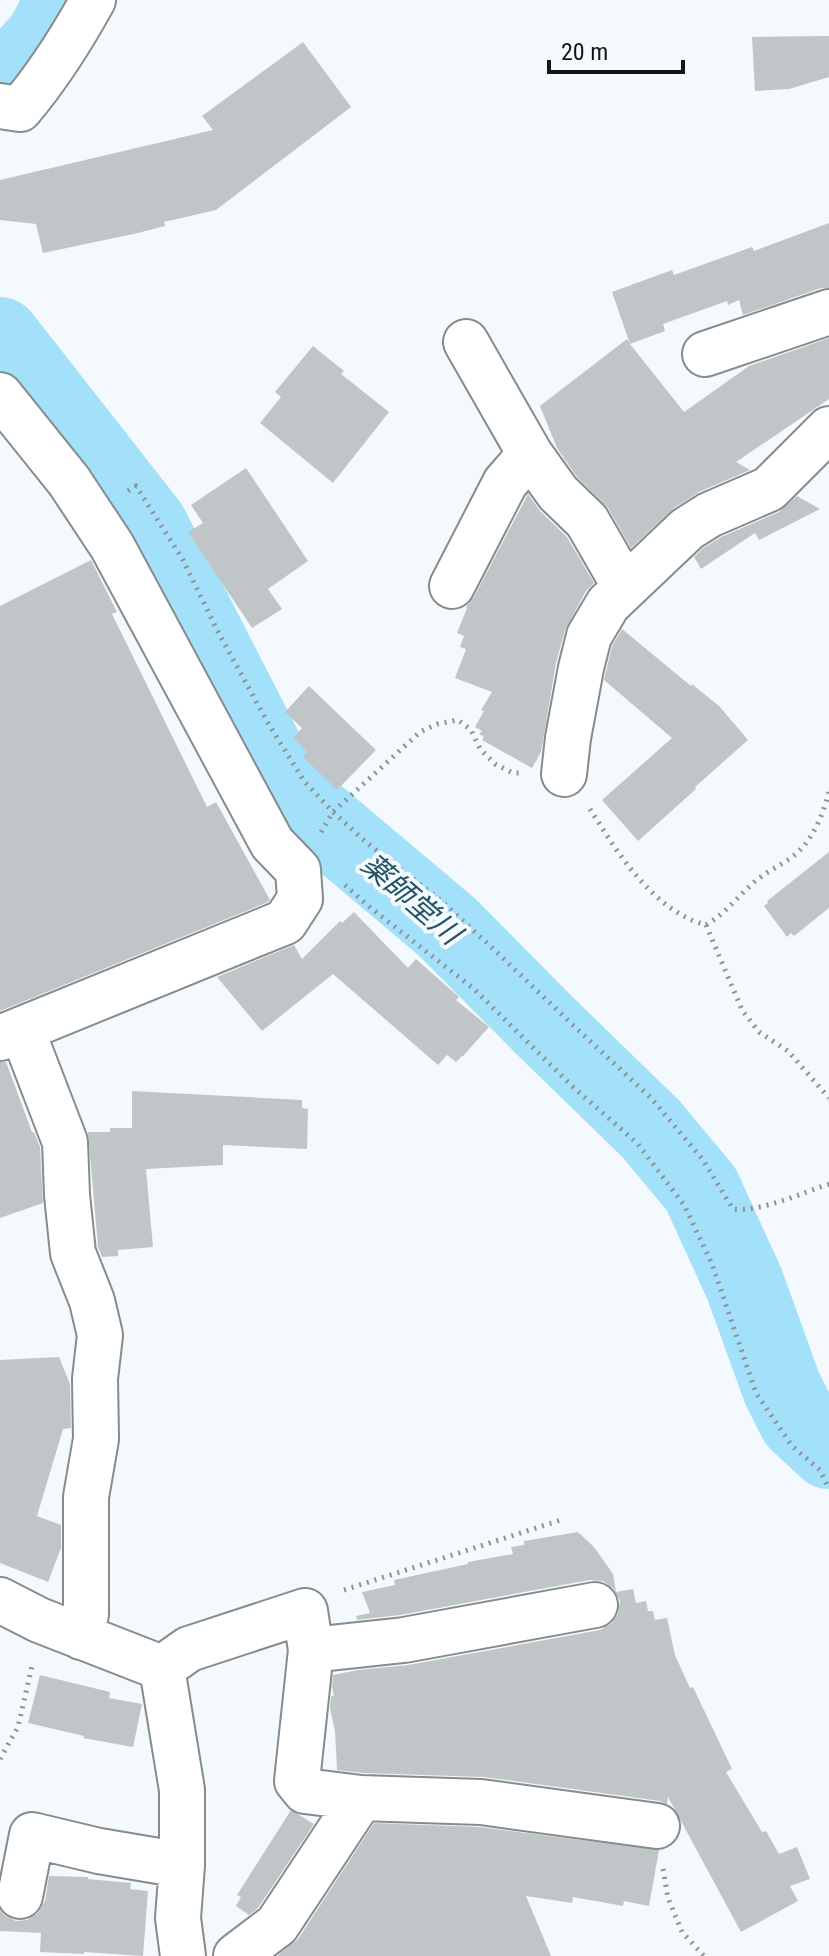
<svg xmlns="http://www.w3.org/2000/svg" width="829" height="1956" font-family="'Roboto Condensed','Noto Sans JP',sans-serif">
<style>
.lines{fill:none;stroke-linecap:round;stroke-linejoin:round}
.river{stroke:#a3e0fa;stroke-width:80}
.building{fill:#c0c6c8}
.minor-casing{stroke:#868b8d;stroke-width:48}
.path{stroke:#8e9294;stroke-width:5;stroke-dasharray:2 6;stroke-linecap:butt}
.minor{stroke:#fff;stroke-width:44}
.labels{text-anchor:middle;stroke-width:8;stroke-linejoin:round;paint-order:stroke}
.water-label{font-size:30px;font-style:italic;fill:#245366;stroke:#f3f9fc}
</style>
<rect width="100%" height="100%" fill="#f3f9fc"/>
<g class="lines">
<path class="river" d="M0,89L46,37L65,0
M0,337L148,526L283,789L447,927L543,1024L651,1129L701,1189L744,1283L782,1388L798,1420L829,1449"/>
</g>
<path class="building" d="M829,36V77L789,89L755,91L752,37Z
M303,42L351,107L216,210L164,222L165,226L138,233L43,253L36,224L0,220V180L213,130L202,116Z
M829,223V288H821L743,315L739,300L728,305L727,301L663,324L665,331L630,344L684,412L749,366L829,338V399L736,462L750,470L699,492L674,508L631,548L608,508L577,477L557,448L540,406L627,339L630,344L612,292L672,270L674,275L752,247L754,251Z
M313,346L344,371L341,374L389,412L333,483L260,423L281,397L275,392Z
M246,468L308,561L268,589L282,609L252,628L188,532L203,523L191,505Z
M528,494L540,511L567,537L594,583L586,591L565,630L556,663L541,752L532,768L482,740L484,737L479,734L482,731L475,727L484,711L481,710L492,692L455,678L466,649L460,647L464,636L457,633L467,608L466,607L474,597Z
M797,496L820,509L759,540L755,533L701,569L694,557L702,549L721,537L779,512Z
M91,560L117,612L112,614L207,807L216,802L270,900L268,902L0,1011V606Z
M622,629L691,686L692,684L719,706L748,740L695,787L696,789L638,841L602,800L672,738L604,680L612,646Z
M309,686L376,750L337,790L303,757L307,752L293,738L302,728L285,712Z
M829,852V908L794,936L791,933L787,937L764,906L768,903L767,901Z
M354,912L408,968L416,959L459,997L456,1000L489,1027L463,1056H462L456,1062L447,1055L438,1065L333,974L262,1031L217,977L294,945L302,959L340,921L342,923Z
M0,1062H6L32,1132H34L40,1147L43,1203L0,1218Z
M132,1091L302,1100V1108L308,1109L307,1149L223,1145V1165L146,1169L153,1247L118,1250V1256L102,1257L98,1247L88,1132H110V1128H132Z
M59,1357L70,1384L71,1428L63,1429L37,1516L61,1525V1548L48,1582L0,1563V1360Z
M578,1532L594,1547L613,1574L616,1592L633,1589L636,1603L646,1601L648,1611H653L655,1620L667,1618L675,1655L690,1688L693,1687L732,1769L726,1772L762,1832L766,1831L779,1854L797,1847L810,1879L790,1886L798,1901L741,1932L668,1797L667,1804L660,1801L484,1777L363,1773L337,1770L335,1731L330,1708L331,1696H334L332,1687L333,1675L358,1670L408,1665L600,1630L612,1623L618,1614L620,1601L613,1588L603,1581L590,1580L400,1615L357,1620L356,1616L370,1613L362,1592L395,1585L394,1580L468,1564V1562L513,1554L511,1547L524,1545V1541Z
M40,1675L110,1692L109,1698L142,1704L133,1747L83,1738L84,1736L28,1723Z
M291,1810L314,1824L258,1908L249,1915L236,1906L241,1897L237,1895Z
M374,1823L479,1827L659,1850L649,1906L624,1901L623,1906L573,1897L572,1903L526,1896L551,1956H277L298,1939Z
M49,1876L88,1877V1879L131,1883L130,1889L148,1891L143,1956L84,1952V1954L40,1952L41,1933L0,1931V1910L4,1915L16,1921L27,1920L38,1913L45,1901Z"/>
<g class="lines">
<g class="minor-casing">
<path id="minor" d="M0,106L20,109C48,76 72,38 93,0
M466,342L530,454L558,493L587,521L625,587
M705,354L829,312
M0,395L69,481L112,546L272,843L298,870L300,899L285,922L0,1038
M452,586L505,483L530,454
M564,774L568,738L581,668L589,636L608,604L687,529L709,515L769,489L829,429
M22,1030L65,1142L67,1195L73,1253L92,1301L100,1335L95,1379L96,1439L86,1497V1614L81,1637
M0,1600L39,1620L162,1668L182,1790V1865L178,1918L183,1956
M311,1650L404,1640L595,1605
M162,1668L189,1649L305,1611L311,1650L297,1781L305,1791L361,1798L481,1802L657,1826
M20,1896L32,1835L99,1851L182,1865
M236,1956L277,1925L361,1798"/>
</g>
<path class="path" d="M128,491L136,486L183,560L217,630L268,723L304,781L333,812L366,842L440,900L487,943L575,1027L651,1098L703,1160L733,1209C761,1212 802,1193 829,1184
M590,809C617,852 653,911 706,925C724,914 737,898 752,884C766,871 785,864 798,852C814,837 824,812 829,791
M321,832L333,812L420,732L437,724L458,720L471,730L480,749L495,764L513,773H522
M345,885L367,905L474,989L572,1086L638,1144L684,1205L712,1264L756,1393L792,1446L820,1470L829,1489
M706,925L742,1010L759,1032L788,1051L829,1098
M344,1590L564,1519
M0,1759L18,1727L32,1666
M663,1869L668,1898L682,1932L704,1956"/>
<use href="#minor" class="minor"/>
</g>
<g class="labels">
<g class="water-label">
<text transform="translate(411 899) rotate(41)" y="10">薬師堂川</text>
</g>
</g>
<path d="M549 60v12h134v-12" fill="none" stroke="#131516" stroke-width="4"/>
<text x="561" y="60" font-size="24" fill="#131516" stroke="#f3f9fc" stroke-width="6" paint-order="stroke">20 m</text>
</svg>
